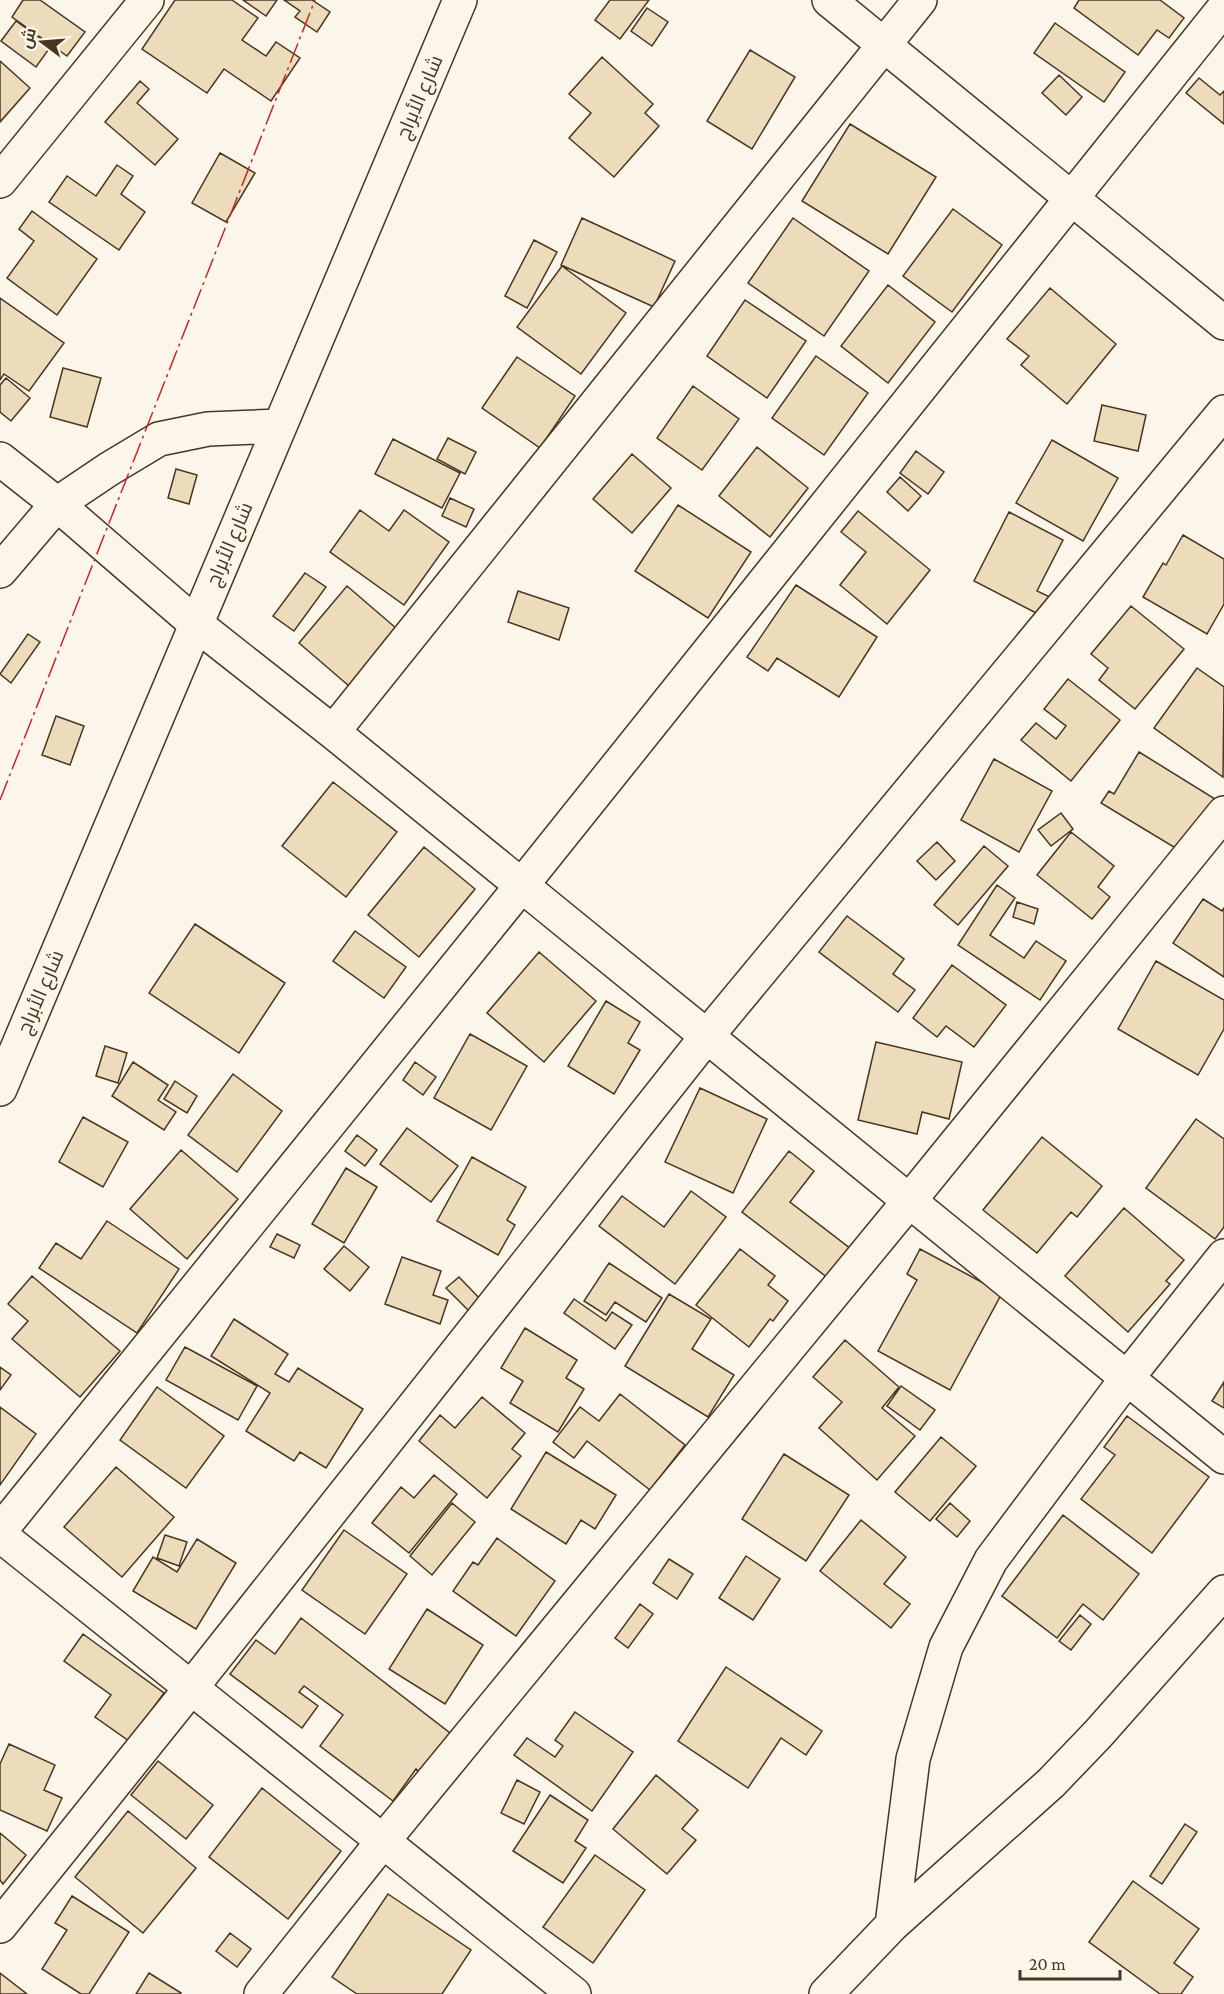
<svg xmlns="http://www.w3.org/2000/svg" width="1224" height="1994" font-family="'Crimson Pro',Cairo,serif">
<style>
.building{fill:#ecdcbc;stroke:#4a3520;stroke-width:1.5}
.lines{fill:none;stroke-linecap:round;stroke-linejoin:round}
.minor-casing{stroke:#4a3520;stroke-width:36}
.minor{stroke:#fbf6e9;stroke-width:33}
.power{stroke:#c62828;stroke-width:1.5;stroke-dasharray:21 4.5 3 4.5;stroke-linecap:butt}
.labels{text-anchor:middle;stroke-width:4.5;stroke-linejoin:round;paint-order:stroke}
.street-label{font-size:20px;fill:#4a3520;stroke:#fbf6e9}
</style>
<rect width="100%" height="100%" fill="#fbf6e9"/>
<path class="building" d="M23,0H40L85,32L67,56L12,17Z
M175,0H232L258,18L242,40L266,56L276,42L300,58L271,101L224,69L207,93L142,49Z
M243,0H277L266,16Z
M284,0H312L330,12L317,32L295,17L300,11Z
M610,0H649L620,39L595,20Z
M1079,0H1160L1184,18L1169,38L1157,30L1138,55L1074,8Z
M647,8L668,22L652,46L631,31Z
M16,21L51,46L36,67L1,41Z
M1055,23L1125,72L1104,102L1034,53Z
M750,50L795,77L752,149L707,121Z
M602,57L653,104L645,113L659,126L614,177L569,138L591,113L569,94Z
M0,61L30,88L0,122Z
M1059,75L1082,97L1066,115L1042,93Z
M1199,78L1220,95L1224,91V124L1186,93Z
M140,81L149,89L137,103L178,139L155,165L105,122Z
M850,124L936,177L888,254L802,201Z
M220,153L255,173L226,222L192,203Z
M117,165L133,176L121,194L145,212L119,250L49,202L67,176L96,196Z
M953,209L1002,245L952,312L903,276Z
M32,211L97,259L57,315L7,278L34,241L19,229Z
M582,218L675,261L654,307L561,265Z
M793,218L869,271L824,336L748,283Z
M534,240L557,252L527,308L505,296Z
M562,266L626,313L581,374L517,327Z
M888,285L935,322L888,383L841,346Z
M1050,288L1116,344L1067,404L1021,365L1029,356L1007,339Z
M0,298L64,343L29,391L4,374L0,380Z
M745,300L806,341L767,398L707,356Z
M816,356L868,393L824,455L772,418Z
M517,357L575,396L540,448L482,408Z
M63,368L101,378L87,427L50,417Z
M6,378L30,398L11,421L0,412V385Z
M693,386L739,419L702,470L657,438Z
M1102,405L1146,415L1138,451L1094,441Z
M448,438L476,452L465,474L437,459Z
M393,439L460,473L442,508L375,474Z
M1052,440L1118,478L1083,541L1016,503Z
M757,447L808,488L770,537L719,496Z
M916,451L944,472L928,494L900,473Z
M632,454L671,488L632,533L593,499Z
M176,469L197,475L189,504L168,498Z
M900,477L921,496L908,511L887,492Z
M450,498L474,509L466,527L442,516Z
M678,505L751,552L708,618L635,571Z
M360,510L389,531L404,510L449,542L404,605L330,552Z
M858,511L930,570L887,624L840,585L866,552L841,532Z
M1009,512L1063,540L1037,591L1050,597L1040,615L974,581Z
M1183,535L1224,559V604L1207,634L1143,597L1163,563L1166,565Z
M305,573L326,587L294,631L273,616Z
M796,585L877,637L839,697L777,658L768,671L747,657Z
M347,586L404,635L356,692L299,643Z
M518,591L569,608L559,640L508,622Z
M1131,606L1184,649L1135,709L1099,680L1108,668L1091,654Z
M28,634L40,642L11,683L0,674Z
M1197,668L1224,687L1223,777L1154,728Z
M1068,679L1120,720L1071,781L1021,740L1036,723L1056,739L1066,726L1044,709Z
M56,716L84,726L70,765L42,755Z
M1139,752L1215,799L1182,852L1101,803L1109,791L1114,794Z
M994,759L1052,791L1019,852L961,820Z
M333,782L397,832L346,897L282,846Z
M1061,813L1073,829L1051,846L1038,830Z
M1071,832L1114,866L1098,887L1110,897L1092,919L1037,875Z
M937,842L955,861L936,880L917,861Z
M984,846L1008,866L958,925L934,905Z
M424,847L475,889L419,957L368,915Z
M997,885L1015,898L990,935L1024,958L1036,941L1066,961L1040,1000L958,945Z
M1203,899L1222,911L1224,908V977L1173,943Z
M1017,902L1038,909L1034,924L1013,917Z
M847,916L904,959L893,974L915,990L898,1012L819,952Z
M195,924L285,983L239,1053L149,993Z
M355,931L406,967L384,998L333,961Z
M539,952L596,1001L544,1062L487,1013Z
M1156,961L1224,1000V1029L1198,1075L1118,1029Z
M952,965L1006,1005L974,1047L946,1026L937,1037L913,1018Z
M606,1001L640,1022L628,1043L640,1050L614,1094L568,1066Z
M470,1034L527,1066L491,1130L434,1098Z
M876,1042L962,1062L949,1119L922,1112L917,1134L858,1120Z
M105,1046L127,1053L118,1083L96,1076Z
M133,1062L168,1085L158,1100L176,1112L164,1130L112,1096Z
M415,1062L436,1077L423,1095L403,1080Z
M233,1074L282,1111L237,1172L188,1135Z
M175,1081L197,1096L187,1113L164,1099Z
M700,1088L767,1119L733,1193L665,1162Z
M83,1117L128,1142L103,1187L59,1162Z
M1196,1119L1224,1139V1227L1215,1239L1146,1188Z
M407,1128L458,1166L431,1202L380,1164Z
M357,1135L377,1150L365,1166L345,1151Z
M1042,1137L1102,1186L1077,1217L1071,1212L1037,1253L983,1210Z
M181,1150L238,1199L187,1259L130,1209Z
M789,1151L814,1171L790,1202L851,1249L828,1278L742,1212Z
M472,1157L526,1187L507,1220L515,1225L498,1255L437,1221Z
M346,1168L377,1187L344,1243L312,1224Z
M691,1191L726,1217L675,1284L599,1226L622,1196L664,1227Z
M1124,1208L1184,1260L1166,1281L1170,1284L1128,1332L1065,1276Z
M107,1221L179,1269L137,1333L39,1268L56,1243L81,1259Z
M277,1234L300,1245L294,1258L270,1247Z
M344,1246L369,1267L350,1291L324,1269Z
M740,1249L775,1276L768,1285L788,1301L773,1321L770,1319L749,1347L696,1305Z
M920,1249L1002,1293L950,1390L878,1351L917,1280L907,1274Z
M402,1257L441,1271L433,1295L448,1300L440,1324L385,1304Z
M609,1263L662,1298L646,1322L615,1302L606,1315L584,1301Z
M32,1276L120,1351L80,1397L12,1339L28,1321L8,1304Z
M459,1277L482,1301L471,1313L446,1288Z
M669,1294L711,1319L692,1349L734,1375L708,1417L625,1366Z
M574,1299L606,1321L612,1312L632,1325L615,1349L564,1313Z
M234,1319L288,1354L275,1374L289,1382L298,1368L363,1409L326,1468L300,1452L294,1461L246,1431L270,1393L211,1356Z
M525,1328L577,1360L566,1378L584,1389L558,1432L510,1403L523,1381L501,1368Z
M845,1340L899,1387L882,1408L915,1436L877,1480L819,1428L842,1402L813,1377Z
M185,1347L257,1386L238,1420L166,1380Z
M0,1367L11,1375L0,1390Z
M1224,1382V1408L1212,1401Z
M901,1386L935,1410L920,1430L887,1406Z
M157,1387L224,1436L186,1488L120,1440Z
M620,1394L685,1445L650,1490L587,1441L574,1458L553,1442L580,1407L599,1421Z
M482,1397L525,1433L512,1449L521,1456L487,1498L419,1441L440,1415L455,1428Z
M0,1407L36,1434L0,1485Z
M1127,1416L1209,1477L1152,1553L1081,1499L1115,1455L1104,1447Z
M941,1437L976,1466L930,1521L895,1492Z
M546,1452L616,1495L595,1529L581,1520L566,1544L511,1509Z
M784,1454L849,1495L806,1561L742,1519Z
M116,1467L174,1517L122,1577L64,1527Z
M434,1475L457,1494L409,1553L372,1523L401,1487L414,1498Z
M452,1503L475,1522L432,1575L410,1556Z
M950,1503L970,1521L957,1537L936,1519Z
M1063,1515L1139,1574L1103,1620L1083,1604L1057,1638L1002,1596Z
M861,1520L906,1557L884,1584L910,1604L891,1628L820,1571Z
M344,1530L407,1574L365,1634L302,1590Z
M165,1535L187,1542L179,1566L157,1558Z
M497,1538L555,1581L516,1636L453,1591L473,1562L478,1565Z
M197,1539L236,1563L196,1629L133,1591L153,1557L177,1572Z
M746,1556L780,1579L753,1620L719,1598Z
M669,1559L693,1574L677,1599L653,1583Z
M640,1604L653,1614L628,1648L615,1638Z
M427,1609L483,1645L445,1704L389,1669Z
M1080,1615L1091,1624L1071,1650L1059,1641Z
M301,1618L450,1733L420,1773L416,1769L393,1801L320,1746L343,1715L304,1686L299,1692L318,1706L302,1728L230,1674L256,1640L275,1654Z
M83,1634L164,1693L129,1741L95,1717L111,1695L64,1661Z
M726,1667L822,1731L806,1755L781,1738L748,1788L678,1741Z
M575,1712L633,1752L592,1811L514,1755L527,1738L555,1757L563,1746L555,1740Z
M9,1744L55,1765L44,1790L62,1798L47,1831L0,1810V1764Z
M158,1761L213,1805L186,1839L131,1795Z
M656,1775L698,1810L682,1829L696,1840L667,1874L613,1829Z
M517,1780L540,1792L524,1824L501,1813Z
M262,1788L341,1851L288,1919L209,1857Z
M550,1795L588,1820L575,1841L586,1848L563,1883L513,1851Z
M128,1811L196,1868L143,1933L75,1877Z
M1185,1824L1197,1832L1162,1884L1150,1876Z
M0,1833L26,1855L3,1884L0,1880Z
M595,1855L645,1890L593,1963L543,1927Z
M1133,1881L1199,1929L1174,1963L1193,1977L1181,1994H1160L1089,1942Z
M388,1894L471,1950L442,1994H357L332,1977Z
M72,1896L129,1932L89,1994H81L42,1969L67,1930L55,1923Z
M230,1933L251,1949L237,1967L216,1951Z
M0,1973L27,1994H0Z
M149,1973L181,1993L180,1994H136Z"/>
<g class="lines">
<g class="minor-casing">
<path id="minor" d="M829,0L1224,323
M0,181L147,0
M0,459L57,504L196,624L333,732L920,0
M0,571L57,504L109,469L159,439L208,429L279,426
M333,732L1224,1457
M0,1089L460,0
M0,1531L522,885L1224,8
M0,1535L574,1994
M892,1925L913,1759L946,1647L991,1560L1127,1378L1224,1256
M0,1926L191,1688L707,1036L1224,412
M261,1994L383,1841L910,1200L1224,813
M826,1994L892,1925L1051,1783L1098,1734L1224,1592"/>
</g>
<use href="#minor" class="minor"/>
<path class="power" d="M0,800L315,0"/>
</g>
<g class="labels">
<g class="street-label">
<text transform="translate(419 97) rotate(-67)" y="7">شارع الأبراج</text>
<text transform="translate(229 544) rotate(-67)" y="7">شارع الأبراج</text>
<text transform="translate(40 992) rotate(-67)" y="7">شارع الأبراج</text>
</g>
</g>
<g transform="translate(42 42) rotate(286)" stroke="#fbf6e9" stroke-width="4.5" paint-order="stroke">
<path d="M0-4.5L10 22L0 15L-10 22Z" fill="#4a3520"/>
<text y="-9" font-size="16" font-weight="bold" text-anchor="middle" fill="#4a3520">ش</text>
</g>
<path d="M1020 1970v9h100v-9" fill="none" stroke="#4a3520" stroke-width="3"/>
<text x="1029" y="1970" font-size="18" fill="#4a3520" stroke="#fbf6e9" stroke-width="4.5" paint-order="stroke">20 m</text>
</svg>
